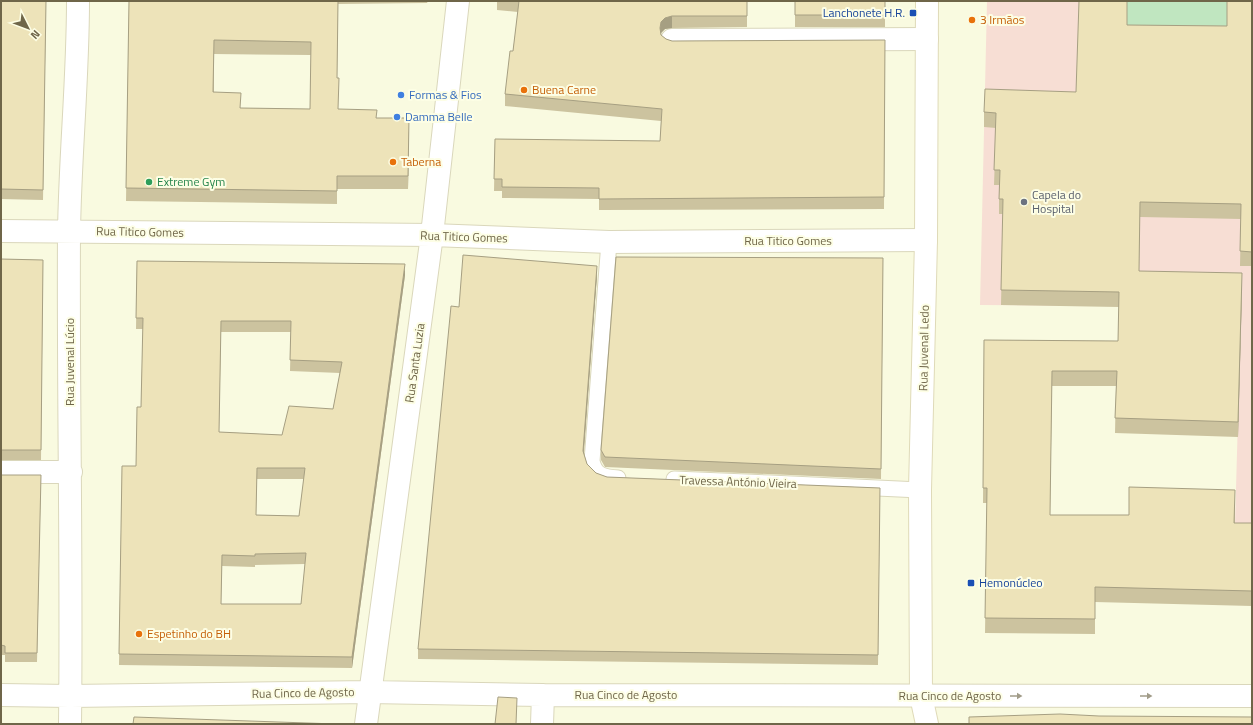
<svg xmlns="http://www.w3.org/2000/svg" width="1253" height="725" font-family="'Titillium Web',sans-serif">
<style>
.medical{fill:#f7ded4}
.green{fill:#c0e6c0}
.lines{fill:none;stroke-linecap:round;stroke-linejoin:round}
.lane-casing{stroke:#dad7bb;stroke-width:17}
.street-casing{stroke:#dad7bb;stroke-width:24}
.secondary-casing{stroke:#dfdab8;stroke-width:24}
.lane{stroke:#fff;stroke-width:15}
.street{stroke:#fff;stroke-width:22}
.secondary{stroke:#fff;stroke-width:22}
.wall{fill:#ccc39f;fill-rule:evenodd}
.shaded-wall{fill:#a69f82}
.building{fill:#ede3b9;stroke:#a69f82;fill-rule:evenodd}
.oneway{fill:#a19c89}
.transit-dot{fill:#1a4fb4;stroke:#fdfee5;stroke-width:1.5}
.food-dot{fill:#e8710a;stroke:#fdfee5;stroke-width:1.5}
.shop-dot{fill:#3f7fe0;stroke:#fdfee5;stroke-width:1.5}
.leisure-dot{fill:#2e9e5b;stroke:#fdfee5;stroke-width:1.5}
.worship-dot{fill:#6b7280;stroke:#fdfee5;stroke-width:1.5}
.labels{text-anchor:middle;stroke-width:4;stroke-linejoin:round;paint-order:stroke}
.transit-label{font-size:12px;fill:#164399;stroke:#fdfee5;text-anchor:end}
.food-label{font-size:12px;fill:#c56008;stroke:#fdfee5;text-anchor:start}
.shop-label{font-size:12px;fill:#366cbe;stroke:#fdfee5;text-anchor:start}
.leisure-label{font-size:12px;fill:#27864d;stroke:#fdfee5;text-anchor:start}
.worship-label{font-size:12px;fill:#5b616d;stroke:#fdfee5;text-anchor:start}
.street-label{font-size:12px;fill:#6f6649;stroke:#fdfee5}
</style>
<rect width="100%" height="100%" fill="#f9fae0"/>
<path class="medical" d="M987,1H1252V525L1235,524L1242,276L1086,273L1085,306L980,305Z"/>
<path class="green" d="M1127,1H1227V40H1127Z"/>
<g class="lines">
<g class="lane-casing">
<path id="lane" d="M609,242L592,461C595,476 605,477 618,478
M674,479L770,483L920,490"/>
</g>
<g class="street-casing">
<path id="street" d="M672,40L927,39
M1,231L432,235L609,242L926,240
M1,472H71
M1,695L70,696L369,692L543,695L1252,696
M70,724C72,560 68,397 69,233C70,156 78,79 78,1
M366,724L432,235L458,1
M542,724L543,695"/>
</g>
<g class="secondary-casing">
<path id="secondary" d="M927,724L921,696L920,490L926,240L927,1"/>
</g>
<use href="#lane" class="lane"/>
<use href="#street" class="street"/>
<use href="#secondary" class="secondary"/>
</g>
<path class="wall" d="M1,1H46L43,200L1,199Z
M129,1H428L427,3L338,4L337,78L338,109L377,118L409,132L408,189H337V204L126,201ZM214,54L311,55L310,109L241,108L214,92Z
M497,1H747V27L672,28L665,29L661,33V35L666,39L672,41L885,40L884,209L599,210V199L502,198V191H494L495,139L660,141L661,121L505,106V94L513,51L518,12L497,10Z
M795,1H885V27H795Z
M1252,1V266H1240L1241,219L1140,217L1139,271L1242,288L1238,437L1115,433L1116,386H1052L1050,515H1129L1235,505V523H1252V606L1095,602V634L985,633L987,503H983L984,340L1118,341L1119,307L1001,305L1003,214H999V185H994L996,128L984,127V112L1076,92L1127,25L1227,26Z
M883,258L881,479L605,467L601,460V450Z
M1,259L43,260L41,460H1Z
M137,261L405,275L352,668L119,665L122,466H136L141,407L143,329H136ZM221,332H291L290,371L340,373L333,409L282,435L219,432ZM257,479H304L299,516L256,515ZM305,564L301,604H221L222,566L255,567V565Z
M597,275L584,453L587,464L596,473L607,477L880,488L878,665L418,659V649L459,307Z
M1,475H41L37,662H5V655H1Z"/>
<path class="shaded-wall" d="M672,16V28L665,29L661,33L660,40V28L661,22L665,18Z
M409,118V132L408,189V176Z
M405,264V275L352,668V657Z
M597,266V275L583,460V451Z
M1242,273V288L1238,437V422Z"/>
<path class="building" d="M1,1H46L43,190L1,189Z
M129,1H338L337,78H339L338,109L377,110L376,118H409L408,176H337V191L126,188ZM214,40L311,42L310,109L240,108L241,93L213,92Z
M519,1H747V16H672L665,18L661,22L660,28L661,35L666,39L672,41L885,40L884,197L599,199V188L502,187V179H494L495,139L660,141L662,109L505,94L510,51H513Z
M795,1H885V15H795Z
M1079,1H1127V25L1227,26V1H1252V252L1240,251L1241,204L1140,202L1139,271L1242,273L1238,422L1115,418L1117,371H1052L1050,515H1129V487L1235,490L1234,523H1252V591L1095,587V619L985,618L987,488H983L984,340L1118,341L1119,292L1001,290L1003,199H999L1000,170H994L996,113L984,112L985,89L1076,92Z
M463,255L597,266L583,451L587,464L596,473L607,477L880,488L878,655L418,649L451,306L459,307Z
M616,257L883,258L881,469L605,457L601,450Z
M1,259L43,260L41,450H1Z
M137,261L405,264L352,657L119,654L122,466H136L137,407H141L143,318H136ZM221,321H291L290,360L342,362L333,409L289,406L282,435L219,432ZM257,468H305L299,516L256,515ZM306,553L301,604H221L222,555L255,556V554Z
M1,475H41L37,653H5V646L1,645Z
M498,697L517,698L516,724H495Z
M1060,714L1099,716L1252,717V724H969V717Z
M134,717L336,724H133Z"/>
<defs><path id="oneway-solid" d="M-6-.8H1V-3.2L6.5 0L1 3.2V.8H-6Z"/></defs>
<g class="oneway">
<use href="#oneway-solid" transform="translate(1016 696)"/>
<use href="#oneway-solid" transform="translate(1146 696)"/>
</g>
<g class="transit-dot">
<rect x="909" y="9" width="8" height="8" rx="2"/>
<rect x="967" y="579" width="8" height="8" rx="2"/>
</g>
<g class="food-dot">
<circle cx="972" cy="20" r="4"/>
<circle cx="524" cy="90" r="4"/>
<circle cx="393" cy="162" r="4"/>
<circle cx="139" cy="634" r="4"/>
</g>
<g class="shop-dot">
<circle cx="401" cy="95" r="4"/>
<circle cx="397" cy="117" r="4"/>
</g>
<circle class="leisure-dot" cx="149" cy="182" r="4"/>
<circle class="worship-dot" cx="1024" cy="202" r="4"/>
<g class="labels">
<g class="transit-label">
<text x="905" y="17">Lanchonete H.R.</text>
<text x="979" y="587" text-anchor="start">Hemonúcleo</text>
</g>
<g class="food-label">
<text x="980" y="24">3 Irmãos</text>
<text x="532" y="94">Buena Carne</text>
<text x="401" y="166">Taberna</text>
<text x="147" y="638">Espetinho do BH</text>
</g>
<g class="shop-label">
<text x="409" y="99">Formas &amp; Fios</text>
<text x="405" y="121">Damma Belle</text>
</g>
<g class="leisure-label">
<text x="157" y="186">Extreme Gym</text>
</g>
<g class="worship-label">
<text x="1032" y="199">Capela do<tspan x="1032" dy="14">Hospital</tspan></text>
</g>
<g class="street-label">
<text transform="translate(140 232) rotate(1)" y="4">Rua Titico Gomes</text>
<text transform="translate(464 237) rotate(2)" y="4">Rua Titico Gomes</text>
<text x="788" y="245">Rua Titico Gomes</text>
<text transform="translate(924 348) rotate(-89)" y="4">Rua Juvenal Ledo</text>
<text transform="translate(70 362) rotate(-90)" y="4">Rua Juvenal Lúcio</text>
<text transform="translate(415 363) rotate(-82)" y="4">Rua Santa Luzia</text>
<text transform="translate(738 482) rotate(2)" y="4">Travessa António Vieira</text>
<text transform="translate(303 693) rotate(-1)" y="4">Rua Cinco de Agosto</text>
<text x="626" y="699">Rua Cinco de Agosto</text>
<text x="950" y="700">Rua Cinco de Agosto</text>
</g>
</g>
<rect width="1253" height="725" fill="none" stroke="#6f6649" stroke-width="4"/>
<g transform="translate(28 28) rotate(132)" stroke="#fdfee5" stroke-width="3" paint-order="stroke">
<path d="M0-3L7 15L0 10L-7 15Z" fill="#6f6649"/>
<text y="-6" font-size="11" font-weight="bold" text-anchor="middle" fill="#6f6649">N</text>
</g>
</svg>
